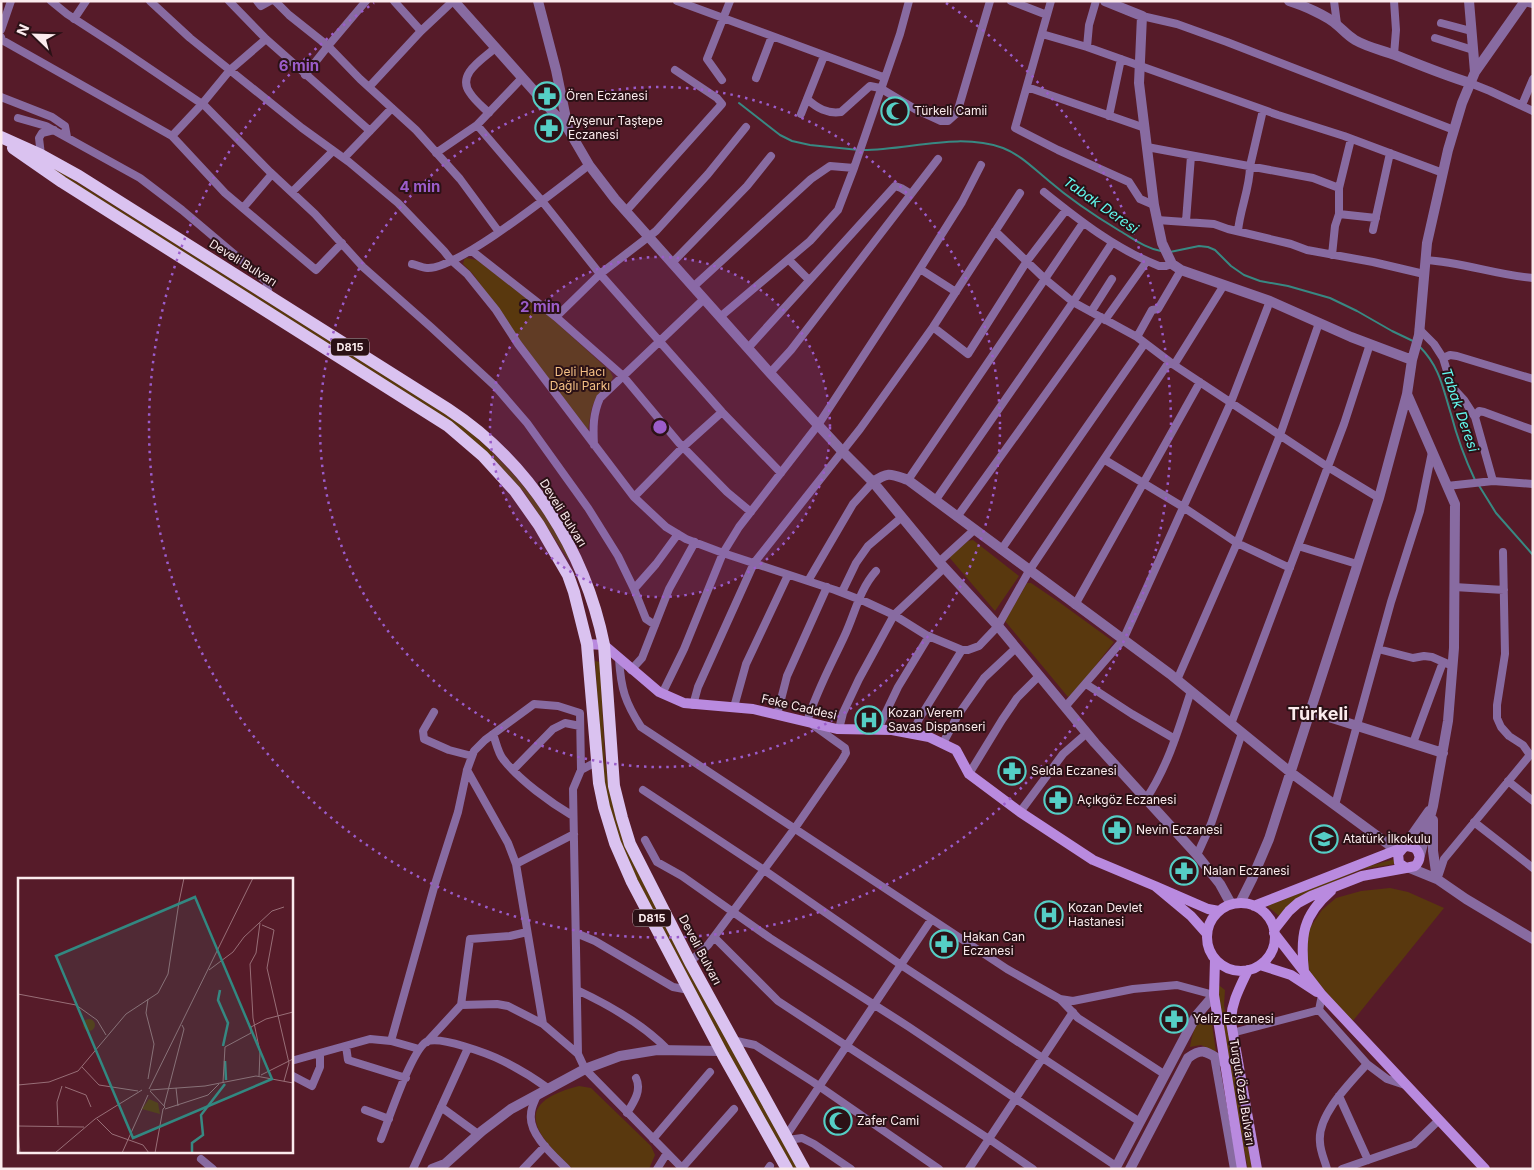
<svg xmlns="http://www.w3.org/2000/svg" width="1534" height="1170" font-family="Inter,sans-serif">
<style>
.green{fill:#59380e}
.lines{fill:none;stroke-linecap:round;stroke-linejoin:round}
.stream{stroke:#388983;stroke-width:2}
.minor{stroke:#886ba1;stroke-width:8}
.tertiary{stroke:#886ba1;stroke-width:10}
.secondary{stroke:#b98adf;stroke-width:10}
.trunk{stroke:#dac2f0;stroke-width:12}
.ring{fill:none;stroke:#9b5cca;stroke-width:2.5;stroke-dasharray:2.5 5}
.labels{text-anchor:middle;stroke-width:4;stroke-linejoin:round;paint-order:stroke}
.shield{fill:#2b1116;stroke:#bdaaac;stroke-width:1}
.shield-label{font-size:11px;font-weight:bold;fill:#fbebed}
.poi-label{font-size:12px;fill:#fbebed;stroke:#2b1116;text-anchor:start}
.street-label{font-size:12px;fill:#fbebed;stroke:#2b1116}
.park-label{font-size:12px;fill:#f5c085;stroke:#2b1116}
.water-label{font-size:14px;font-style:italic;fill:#61faef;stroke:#2b1116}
.district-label{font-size:18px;font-weight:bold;fill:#fbebed;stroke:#2b1116}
.inset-river{fill:none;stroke:#388983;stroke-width:2.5}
.inset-road{fill:none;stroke:#986e77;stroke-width:1}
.view{fill:#328881;fill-opacity:0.15;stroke:#328881;stroke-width:2.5}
.inset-edge{fill:none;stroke:#fbebed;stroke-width:2.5}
.centre{fill:#9b5cca;stroke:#2b1116;stroke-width:2.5}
.ring-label{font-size:15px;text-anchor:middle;font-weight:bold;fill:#9b5cca;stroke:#2b1116;stroke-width:4;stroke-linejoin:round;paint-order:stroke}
</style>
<rect width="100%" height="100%" fill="#561b29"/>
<path class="green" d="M48,164L460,423C491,450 516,474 540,508C551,523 560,542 570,558L568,559L524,492L482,448L50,170Z
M466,258L477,260L548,315L610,371L613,377C610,386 602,392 596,399C590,408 590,420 588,430L537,364L473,274L463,264L464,260Z
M973,540L1019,576L995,611L949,557L968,541Z
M1027,583H1031L1059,602L1114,642L1082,683L1068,697L1005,621Z
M595,661L600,662L605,760L609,788L635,867L682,956L798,1169H792L678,961L621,847L604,790Z
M1395,859V864L1363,869L1342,878L1296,899L1279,916L1265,904L1362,868Z
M1390,888L1408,892L1444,908L1352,1022L1307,970L1305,941L1311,926L1322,910L1336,898L1361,891Z
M1216,983L1225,990L1224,1005L1252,1169H1248L1234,1099Z
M1205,1017H1211L1216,1052L1201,1045L1190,1047C1192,1037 1194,1022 1205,1017Z
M579,1086L591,1088L651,1146L655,1155L649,1169H573C534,1134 511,1103 579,1086Z"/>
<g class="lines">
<path class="stream" d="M739,103L780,135L792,141L810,145L859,150
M863,150C909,150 958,132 1003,148C1021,155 1034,169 1049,181C1071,200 1095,216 1120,231C1134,239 1145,248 1161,251
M1170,252L1199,246L1208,247L1215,250L1231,266L1244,275L1260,281L1288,286L1330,298L1357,311L1392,331L1413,341
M1420,347C1440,367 1443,389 1451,414C1457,437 1465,459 1475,480
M1478,484L1496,513L1533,555"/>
<path class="minor" d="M51,1L67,14L118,47L205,106L270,172L315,214L363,267L432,328L495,386L527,423L588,508L618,556L634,589
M150,1L190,38L302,128L349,162L398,203L444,251L451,260L467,274L496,310L518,344L634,497L666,527L686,539L723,553L835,590L866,602L894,615L926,635L962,650H968L979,646L998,626L1029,571L1169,362
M229,1L266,39L370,131
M257,1L261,6L270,1
M275,1L289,15L328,46L360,79L416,130L460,179L499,232
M394,1L421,31
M677,1L883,77
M1011,1L1047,15
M1051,1L1015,128L1058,150L1129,182L1140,199L1154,205
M1334,1L1337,24
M1394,1L1396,30L1394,55
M1525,2L1533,4
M1142,16L1177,24L1227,42L1454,130
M74,19L86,1
M1441,23L1471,31
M1,30L11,1
M1042,34L1087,47L1278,115L1344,136L1443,173
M1,37L2,40L172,136L225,193L316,270L342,243
M1435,38L1473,50
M1087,47L1089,25L1096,1
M305,75L328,46L366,1
M756,78L772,36
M722,80L707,59L730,1
M1470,83L1490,91L1533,111
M369,87L421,31L453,1
M1027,87L1145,128
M1,97L52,117L65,126L67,137
M807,99C817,108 827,114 841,112L870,86L880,88L915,109L941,121H948L957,113L990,1
M1522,105L1533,79
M489,113C483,107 475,101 470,93C456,74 483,59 495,48
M801,114L824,56
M1109,116L1121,59
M18,118L46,126L140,178L182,210L266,281L269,295
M477,125L542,201L600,274L722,412L781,473
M172,136L202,104L230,70L266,39
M1147,147L1313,178L1339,188
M436,153L477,125L522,78
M41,155L39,138L42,133L54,130
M344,158L392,108
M292,192L333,151
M1044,192C1080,221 1116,249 1159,266H1166L1172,264
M243,208L272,174
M626,211L722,104L717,98L675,70
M1339,214L1376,218
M1157,220L1214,224L1228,229L1291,244L1307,250L1373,262L1424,274
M1186,221L1191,156
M1373,230L1390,153
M995,231L1045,279L1073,302L1137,337L1174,365L1328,467L1379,498
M1238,231C1240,209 1250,188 1250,166L1263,110
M472,251L556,317L623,376L679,443L727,492L751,512
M1332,255L1335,226L1339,214V188L1351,139
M789,260L809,280
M1425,260C1462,262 1496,275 1533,278
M672,263L747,186L771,156
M412,264C417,265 422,268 427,268C458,270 561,186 589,165
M920,269L956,292
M693,287L811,179L830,166L854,168
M1091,312L1112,279
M556,317L600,274L656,231L708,174L746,127
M720,317L810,241L838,210L854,168L900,34L909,1
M1105,320L1147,261
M933,327L968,354L1027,261L1066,210
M1419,329L1434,344L1443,358L1452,387L1464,400L1475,417L1493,481
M1137,337L1152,310L1158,309L1181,270
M748,348L895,186L901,188L911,194
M1443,358L1450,355L1457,356L1533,379
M1174,365L1224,285
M770,373L791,350L938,159
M1475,417L1479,411L1484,412L1533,430
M594,445C593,427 593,414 600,398L704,299
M1105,460L1183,507L1237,543L1290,568
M908,480L1083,223
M1447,486L1493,481L1533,484
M634,497L683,447L722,412
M935,501L1073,302L1112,243
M957,517L1101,317
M1298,546L1357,564
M1001,550L1145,343
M1503,552L1505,654L1497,705V718L1501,727L1509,736L1523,745L1530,755
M939,562L974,530
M808,581L853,504L873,482
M1454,587L1504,590
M842,592L856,563L868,546L902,517
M1075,605L1200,382
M655,625L646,619L634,589L656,564L678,534
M1378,649L1413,658L1424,656L1432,657L1448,664
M619,659C621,689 625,702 641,727L1007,969L1060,999L1073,1001L1133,989L1177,985L1214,995
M631,670L642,658L669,589L695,542
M1177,680L1237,543L1280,435L1319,323
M1086,684L1132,714L1175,739
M662,694L684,649L723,553L739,527L818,425L911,283L962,202L981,165
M693,705L698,687L754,563L860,429L933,327L1020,193
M734,707L746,664L788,575
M1065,707L1123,640L1231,402L1270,301
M434,712L423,731L424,739L449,750L472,756
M777,715L787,676L827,587
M807,722C816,692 831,665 844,637C855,614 859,590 876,571
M1231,724L1344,424L1370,344
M839,729L843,713L859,679L894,615L944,568
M878,729L898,687L929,636
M913,733L919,719L962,650
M493,734C496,742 498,753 503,759C519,780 551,803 573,816
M943,743L958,715L984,678L1016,648
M1413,743L1443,662
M596,762L581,770L573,789L578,1054L585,1069L683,1169
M467,770L508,843L516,864L543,1024L578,1054
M513,770L553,729L565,723L580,726
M969,774L1002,720L1017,698L1039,676
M1508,781L1533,801
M643,790L764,870L901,965L1140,1122
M1146,799C1168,766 1179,728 1191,691
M1335,805L1391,602L1420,511L1432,452
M1020,812L1063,754L1087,733
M1474,822L1533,868
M645,840L657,862L682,876L770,938L909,1027L1116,1166
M1197,855L1211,824L1242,733
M516,864L574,834
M1438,877L1444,859L1530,755L1533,754
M576,933L595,941L673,987L689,990
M714,937L778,1001L989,1139L1033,1169
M690,962L708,945L795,828L842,760L846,753L845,748L813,725
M577,990C609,1005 644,1025 668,1050
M1322,995L1319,1010L1367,1064L1387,1079L1405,1085
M1060,999L1078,1018L1164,1074
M461,1005L497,1004L508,1006L543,1024
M1232,1033L1319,1010
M732,1040L755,1045L813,1082L939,1169
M391,1041L435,884L458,812L467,770L474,751L485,740L534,704L558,706L580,713L581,770
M427,1042L461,1005L470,939L510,936L527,932
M346,1046L348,1060L406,1078
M1214,1056L1234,1169
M291,1061L370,1039L391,1041L419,1049
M291,1075L312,1086L320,1067V1053
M537,1095C535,1101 531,1107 531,1114C528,1134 554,1156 567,1169
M1339,1096L1368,1160
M441,1107L478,1134
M365,1110L389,1119
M627,1113C634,1102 642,1090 636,1078
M786,1136L931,920
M381,1139C389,1119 411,1052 426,1042C439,1035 489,1054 503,1061C519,1069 534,1078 549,1089
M653,1139L710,1072
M788,1140L802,1138L814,1144L851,1169
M201,1159L213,1169
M682,1168L734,1109
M413,1169L468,1048
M523,1169L545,1146
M657,1169L667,1153
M768,1169L770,1166
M969,1169L1073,1012
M1327,1169C1325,1161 1320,1151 1320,1142C1317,1115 1350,1083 1367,1064
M1342,1169L1414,1144L1439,1120"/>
<path class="tertiary" d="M454,1L568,129L589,165L615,199L770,373L843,452L873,482L939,562L998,626L1095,743L1197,855L1220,884L1231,904
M538,1L556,70L568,128
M1105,1L1142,16L1139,83L1154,205L1162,243L1172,264L1181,270L1270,301L1351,337L1412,360
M1289,1C1302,5 1328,16 1337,25C1343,30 1348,36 1355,40C1367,47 1381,50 1395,55C1420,65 1444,75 1470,83
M1469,1L1475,72
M1407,394L1455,504L1454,648L1448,721L1433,806L1420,855
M873,482C889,471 891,474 908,480L1170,674L1290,772L1388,844L1395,851
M1310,711L1443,753
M1433,820V851L1437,879
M1403,848L1429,811
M1410,868L1437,879L1466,899L1533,939
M1240,903L1252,879L1269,839L1379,498L1407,394L1412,360L1419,335L1427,243L1448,150L1462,103L1475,72L1525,1
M432,1169L445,1164L482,1131L511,1109L585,1069L620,1056L657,1050L721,1051
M1115,1169L1196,1016L1214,995
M1130,1169L1188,1058C1204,1046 1208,1053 1223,1062"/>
<path class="secondary" d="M587,644L604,645L659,692L684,703L753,709L837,729L892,730L929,737L956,750L969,774L1020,812L1093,860L1155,886
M1207 937a34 34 0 1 1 68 0a34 34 0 1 1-68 0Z
M1254,906L1407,846L1415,848C1421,854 1421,860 1415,866L1406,868L1399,863L1398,854L1403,848
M1274,930L1289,911L1298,903L1311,896L1362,876L1406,868
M1274,933L1322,995L1485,1169
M1207,934L1191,916L1155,886L1208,909L1219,911
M1215,960L1214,995L1242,1169
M1260,965L1291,975L1317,992
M1248,970C1240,987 1231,1003 1231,1022L1257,1169
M1304,971C1300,936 1303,915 1331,891"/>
<path class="trunk" d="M1,137L41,155L79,176L448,409C529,462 585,550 604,645L614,786L622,818L630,844L690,962L804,1169
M13,148L62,182L448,426L483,456L515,491L539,525L568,575L574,592L587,644L599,783L604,807L615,843L632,882L723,1055L787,1169"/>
</g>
<circle cx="660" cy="427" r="170" fill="#9b5cca" fill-opacity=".12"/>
<g class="ring">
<circle cx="660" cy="427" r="170"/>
<circle cx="660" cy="427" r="340"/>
<path d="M946 3A511 511 0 1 1 374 3"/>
</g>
<defs>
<g id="pharmacy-ring" transform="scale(1.4375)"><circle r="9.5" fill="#2b1116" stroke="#55cec5" stroke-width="1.5"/><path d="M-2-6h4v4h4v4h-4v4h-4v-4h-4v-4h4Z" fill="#55cec5"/></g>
<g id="mosque-ring" transform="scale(1.4375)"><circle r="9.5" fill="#2b1116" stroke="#55cec5" stroke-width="1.5"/><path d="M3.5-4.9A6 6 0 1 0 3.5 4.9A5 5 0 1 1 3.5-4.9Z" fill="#55cec5"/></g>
<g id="hospital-ring" transform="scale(1.4375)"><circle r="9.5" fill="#2b1116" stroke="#55cec5" stroke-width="1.5"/><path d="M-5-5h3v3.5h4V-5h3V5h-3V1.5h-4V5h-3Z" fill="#55cec5"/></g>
<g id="school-ring" transform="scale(1.4375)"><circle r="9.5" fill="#2b1116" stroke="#55cec5" stroke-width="1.5"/><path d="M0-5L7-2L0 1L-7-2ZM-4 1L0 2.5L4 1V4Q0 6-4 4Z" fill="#55cec5"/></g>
</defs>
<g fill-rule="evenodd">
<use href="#pharmacy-ring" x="547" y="96"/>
<use href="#mosque-ring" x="895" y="111"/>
<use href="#pharmacy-ring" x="549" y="128"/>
<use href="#hospital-ring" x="869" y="720"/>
<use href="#pharmacy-ring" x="1012" y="771"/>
<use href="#pharmacy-ring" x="1058" y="800"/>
<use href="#pharmacy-ring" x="1117" y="830"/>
<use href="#school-ring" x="1324" y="839"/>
<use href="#pharmacy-ring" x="1184" y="871"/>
<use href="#hospital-ring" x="1049" y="915"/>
<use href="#pharmacy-ring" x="944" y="944"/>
<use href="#pharmacy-ring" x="1174" y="1019"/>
<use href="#mosque-ring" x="838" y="1121"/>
</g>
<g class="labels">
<g class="shield">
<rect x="331" y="338.5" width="38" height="17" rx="4"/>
<rect x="633" y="909.5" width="38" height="17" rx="4"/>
</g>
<g class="shield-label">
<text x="350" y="351">D815</text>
<text x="652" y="922">D815</text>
</g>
<g class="poi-label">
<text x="566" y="100">Ören Eczanesi</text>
<text x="914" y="115">Türkeli Camii</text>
<text x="568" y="125">Ayşenur Taştepe<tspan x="568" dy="14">Eczanesi</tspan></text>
<text x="888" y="717">Kozan Verem<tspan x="888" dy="14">Savas Dispanseri</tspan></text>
<text x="1031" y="775">Selda Eczanesi</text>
<text x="1077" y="804">Açıkgöz Eczanesi</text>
<text x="1136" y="834">Nevin Eczanesi</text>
<text x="1343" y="843">Atatürk İlkokulu</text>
<text x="1203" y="875">Nalan Eczanesi</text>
<text x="1068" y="912">Kozan Devlet<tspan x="1068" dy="14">Hastanesi</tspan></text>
<text x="963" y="941">Hakan Can<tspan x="963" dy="14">Eczanesi</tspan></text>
<text x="1193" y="1023">Yeliz Eczanesi</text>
<text x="857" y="1125">Zafer Cami</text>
</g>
<g class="street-label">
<text transform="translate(243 263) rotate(32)" y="4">Develi Bulvarı</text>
<text transform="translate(563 513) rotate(58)" y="4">Develi Bulvarı</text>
<text transform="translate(799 707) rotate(13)" y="4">Feke Caddesi</text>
<text transform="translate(700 950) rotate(62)" y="4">Develi Bulvarı</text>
<text transform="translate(1242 1092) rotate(81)" y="4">Turgut Özal Bulvarı</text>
</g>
<g class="park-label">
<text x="580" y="376">Deli Hacı<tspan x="580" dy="14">Dağlı Parkı</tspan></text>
</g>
<g class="water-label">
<text transform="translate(1101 205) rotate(35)" y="5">Tabak Deresi</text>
<text transform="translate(1460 410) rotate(71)" y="5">Tabak Deresi</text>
</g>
<g class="district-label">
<text x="1318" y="720">Türkeli</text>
</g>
</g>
<g transform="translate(18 878)">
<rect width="275" height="275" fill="#561b29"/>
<path d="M65 147a6 6 0 1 1 12 0a6 6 0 1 1-12 0ZM131,221L140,225L142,236L124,231Z" fill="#59380e"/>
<path class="inset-river" d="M202,112L200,122L210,145L205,168M207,183L208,202M174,275V265L185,257L183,237L207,206"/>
<path class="inset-road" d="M161,24L166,0M244,47L256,52L249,90L271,185L266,203M191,92L215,74L226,59L254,33L266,29M0,116L58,127L79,142L88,157M64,189L81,207L120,213M243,197L275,181M241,198L242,174L235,140L232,86L238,75L242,45M130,201L136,166L128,135L130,121M205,205L207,169L233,155V149L248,141L275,134M0,207L31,204L60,193L108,136L140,115L150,96L161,24M47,209L68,217L73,229M158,210L160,228M131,211L235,0M132,212L187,208L238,198L275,205M132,213L147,229L145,231M146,228L166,151L164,147M147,231L190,217L201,206M79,241L94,256L125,267L131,275M40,247L39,224L44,208M0,248L66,249M0,251L2,275M37,275L77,241L124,212M104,275L130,217M137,275L145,231"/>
<path class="view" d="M177,19L254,201L115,260L38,78Z"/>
<rect width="275" height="275" class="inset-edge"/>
</g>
<circle cx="660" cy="427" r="8" class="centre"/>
<g class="ring-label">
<text x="299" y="71">6 min</text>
<text x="420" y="192">4 min</text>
<text x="540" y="312">2 min</text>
</g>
<rect width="1534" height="1170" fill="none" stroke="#fbebed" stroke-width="5"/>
<g transform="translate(35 35) rotate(293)" stroke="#2b1116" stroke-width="4" paint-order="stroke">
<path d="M0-4L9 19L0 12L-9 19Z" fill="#fbebed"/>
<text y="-8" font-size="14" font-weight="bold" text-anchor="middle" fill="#fbebed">N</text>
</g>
</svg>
